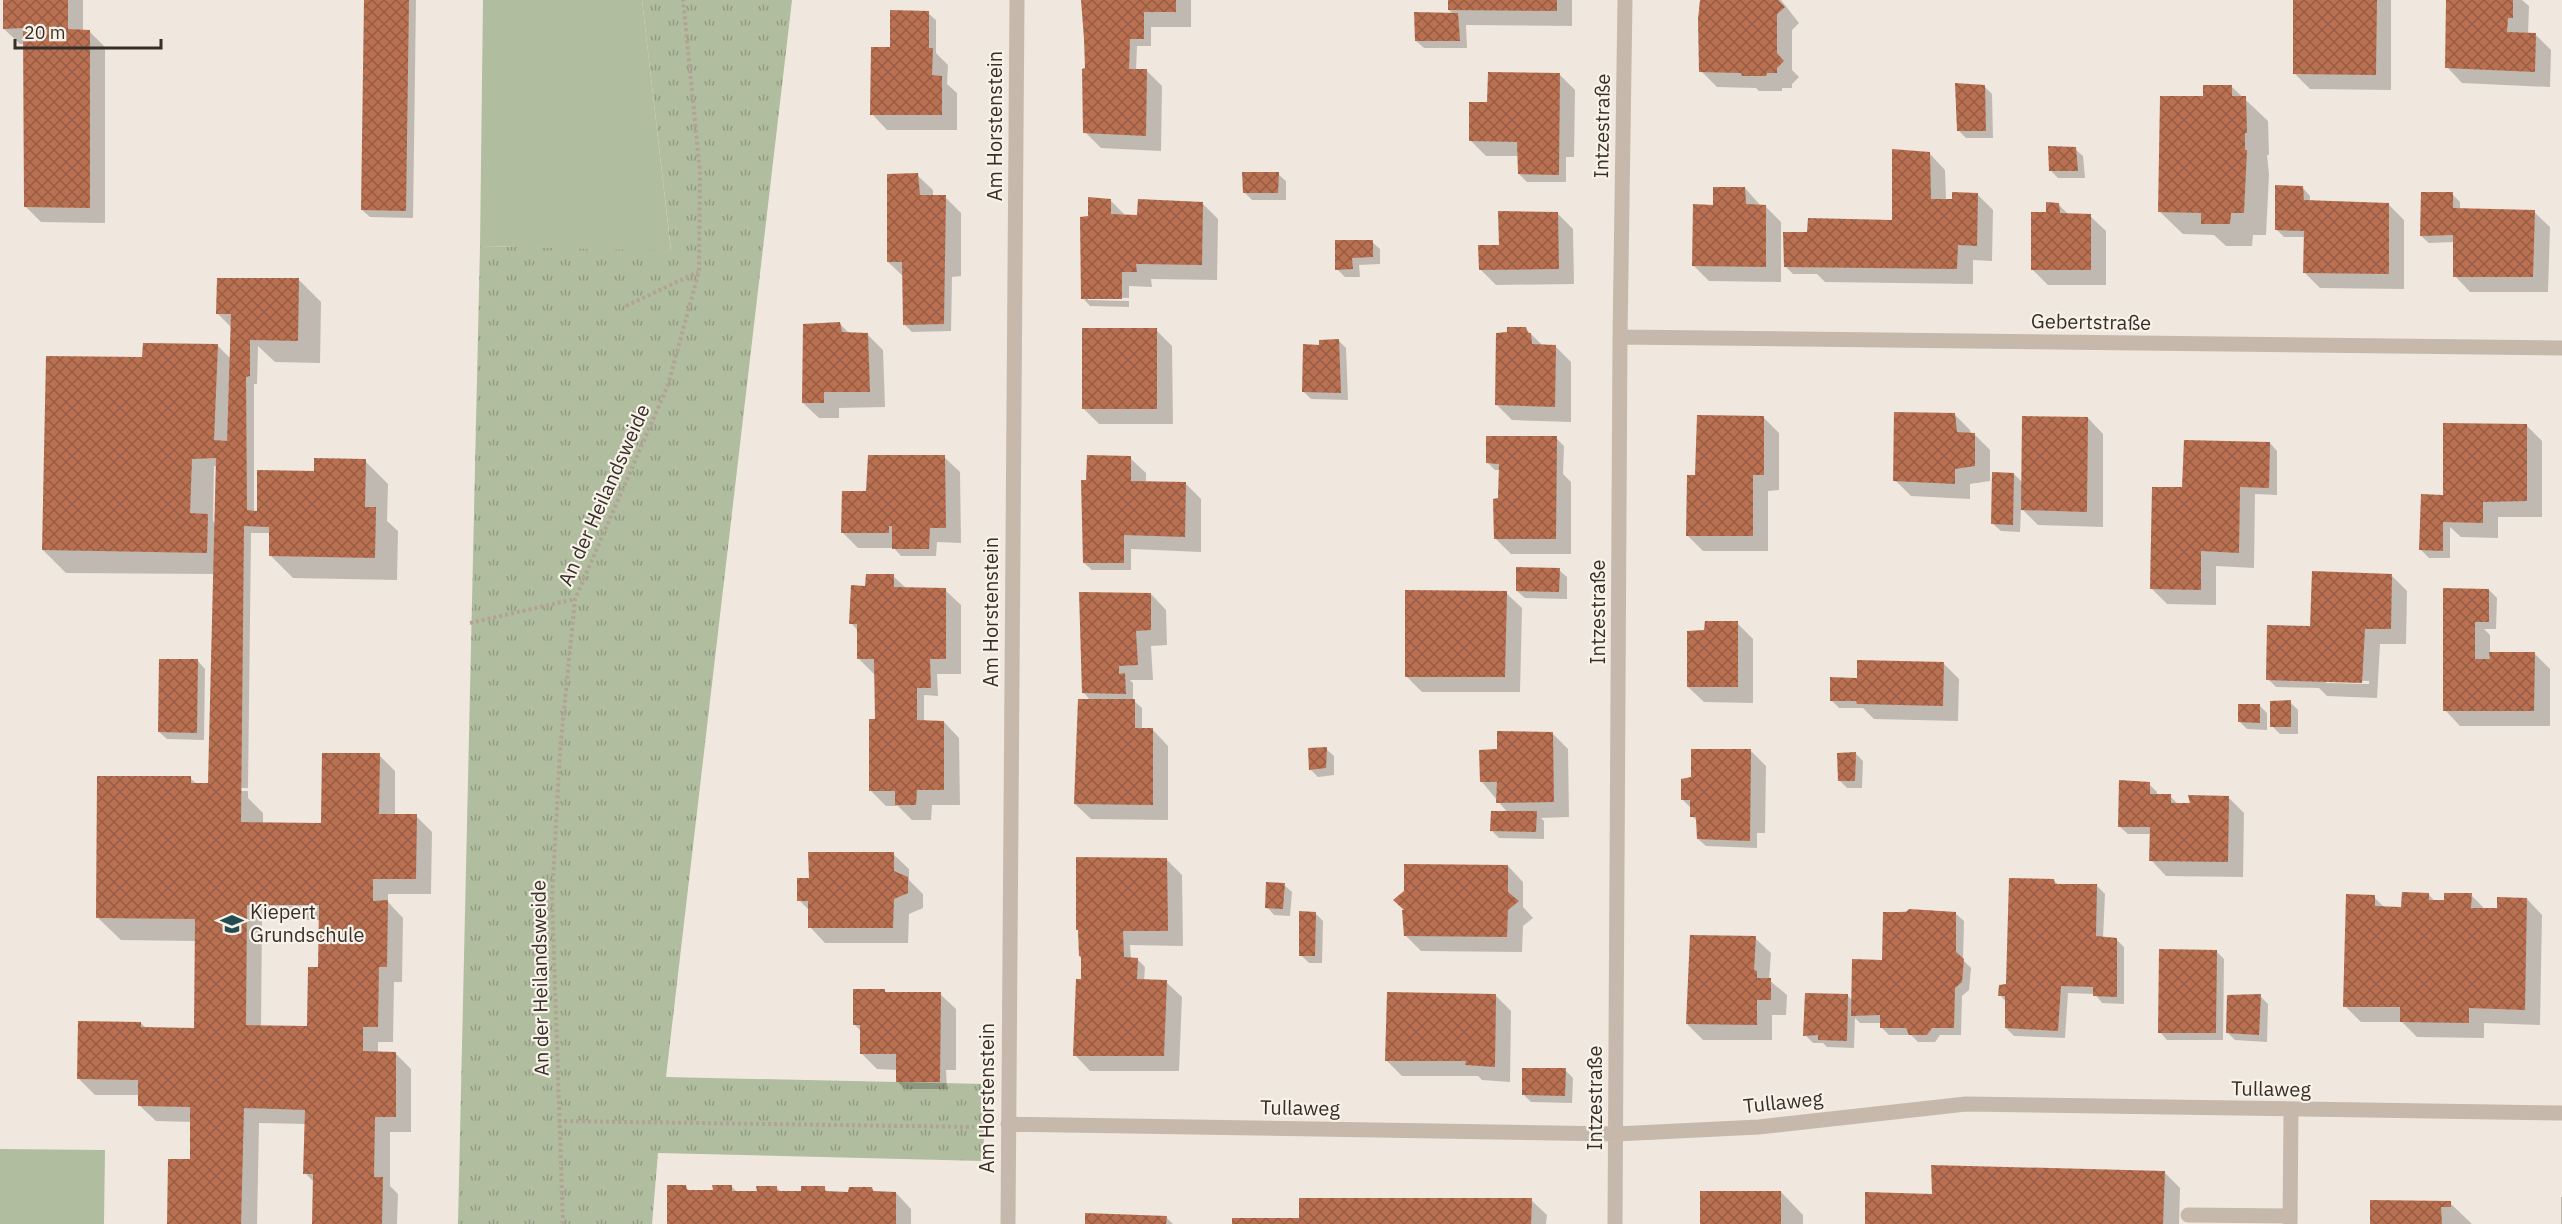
<svg xmlns="http://www.w3.org/2000/svg" width="2562" height="1224" font-family="'IBM Plex Sans',sans-serif">
<style>
.grass{fill:url(#grass-tufts)}
.garden{fill:#b1bd9f}
.shadow{fill:#0003;fill-rule:evenodd}
.building{fill:url(#building-cross-hatch);fill-rule:evenodd}
.lines{fill:none;stroke-linecap:round;stroke-linejoin:round}
.path{stroke:#b2a395;stroke-width:4;stroke-dasharray:3 3;stroke-linecap:butt}
.lane{stroke:#c6b9ab;stroke-width:15}
.street{stroke:#c6b9ab;stroke-width:15}
.labels{text-anchor:middle;stroke-width:4.5;stroke-linejoin:round;paint-order:stroke}
.street-label{font-size:20px;fill:#352e29;stroke:#f8f2e9}
.poi-label{font-size:20px;fill:#352e29;stroke:#f8f2e9;text-anchor:start}
</style>
<defs>
<pattern id="grass-tufts" width="24" height="20" patternUnits="userSpaceOnUse" patternTransform="scale(1.5)"><rect width="24" height="20" fill="#b1bd9f"/><path d="M3 7l-1-3M5 7V3M7 7l1-3M15 17l-1-3M17 17v-4M19 17l1-3" fill="none" stroke="#919a82"/></pattern>
<pattern id="building-cross-hatch" width="8" height="8" patternUnits="userSpaceOnUse" patternTransform="scale(1.5)"><rect width="8" height="8" fill="#b97152"/><path d="M0 0l8 8M0 8l8-8" fill="none" stroke="#975d44"/></pattern>
</defs>
<rect width="100%" height="100%" fill="#f0e8de"/>
<path class="grass" d="M642,0H792L666,1077L986,1084L983,1161L658,1153L652,1224H458L480,246L671,250Z"/>
<path class="garden" d="M483,0H642L671,251L480,246Z
M0,1149L105,1150L104,1224H0Z"/>
<path class="shadow" d="M5,0H83V31L90,32L105,47V223L41,222L25,206V44H20L4,29Z
M366,0H416L413,218L370,217L362,210Z
M1083,0H1191V27H1151V46H1137L1136,71H1147L1162,86L1161,151L1101,148L1085,132L1088,70Z
M1449,0H1572V26L1466,25L1467,48H1424L1416,41L1454,15L1449,10Z
M1701,0H1781L1799,23L1792,30V70L1799,77L1792,84V88H1782V91H1759L1756,88L1717,87L1701,71Z
M2294,0H2391V90L2310,89L2294,73Z
M2447,0H2522L2529,6L2528,34H2535L2551,50L2550,87L2462,83L2447,67Z
M928,13L936,20V53L948,65L947,84L957,93V130H887L872,114L894,49Z
M1559,74L1575,90L1574,157H1566V182H1527L1519,174V156H1486L1470,140Z
M1985,87L1992,94L1993,138H1966L1959,131Z
M2232,87L2268,121L2269,155H2267L2269,174L2266,235H2253L2252,246H2226L2214,235L2183,234L2160,212L2205,98Z
M2075,149L2083,156L2085,178H2058L2050,170Z
M1930,154L1945,170L1946,200L1977,194L1993,210L1992,261L1973,260V284L1825,282L1817,274H1793L1785,266L1809,236L1894,222Z
M1278,174L1286,181V200H1252L1244,192Z
M917,175L933,190V197H945L961,213V276L952,277L951,331L912,332L904,324V277L888,262Z
M1745,188L1761,206H1765L1781,222V282L1709,281L1693,265L1714,206Z
M2303,188L2310,196V202L2388,204L2404,220V289L2320,288L2304,272L2305,237H2284L2276,229Z
M2452,194L2460,202V210L2534,212L2550,227L2548,292H2470L2455,276V242L2429,243L2421,236Z
M1110,200L1126,216L1139,217L1202,203L1218,219L1217,280L1151,279L1152,287L1129,286V298L1088,297V300L1129,301V307L1090,306L1083,298Z
M2058,204L2069,215L2090,216L2106,231V285H2048L2033,270L2048,213Z
M1557,213L1573,229L1574,284L1496,285L1480,269L1500,246Z
M1372,242L1380,249V264L1359,265L1360,277H1345L1337,269Z
M298,279L321,302L320,363L275,362L258,346L257,384H254V512H258L316,472L365,461L388,484L387,521L398,531L397,580L293,578L270,555L271,533H251L248,788H217L220,791H248V798L263,813V824L323,825L379,755L395,771V816H416L432,832L431,894H388V902L403,918L402,982H394L393,1042H378V1053H395L411,1069V1132H390V1186L398,1194L397,1224H313L315,1183L305,1173L306,1124L259,1123L257,1224H169L192,1161V1122L156,1121L140,1106V1095H95L79,1079L141,1023L146,1028L196,1029V941L121,940L98,918L190,778L197,784H209L214,574L66,573L43,550L143,358L217,345L231,359L233,329L218,314ZM214,466H217L216,524L213,521ZM262,920H320V969L309,1027H261Z
M840,324L850,334L868,335L883,350L885,407L839,408V418H819L803,403Z
M1526,329L1542,345L1555,346L1571,362V422L1512,420L1496,404Z
M1156,330L1172,346L1173,424H1099L1083,408Z
M1338,340L1346,348L1348,400L1311,399L1303,391L1320,346Z
M1954,414L1970,430L1971,434H1974L1990,450V481L1970,484V499L1911,496L1895,480Z
M1763,417L1779,433V490L1768,491V551H1703L1687,535L1696,476Z
M2088,418L2103,434V527L2038,525L2021,508L2020,532L2001,531L1993,524L2014,474L2023,483Z
M2526,425L2542,441V517H2498V538L2461,537L2450,527V558H2429L2421,550L2442,497Z
M1556,438L1564,446L1563,474L1571,482V554H1511L1495,538L1500,470H1495L1488,463Z
M2270,443L2277,451V495L2255,494L2254,568L2216,566V605L2167,604L2151,588L2184,489Z
M944,457L960,472L961,543L937,542L936,556H901L894,548H858L842,532L868,492Z
M1130,458L1146,473V483H1185L1201,499V552L1131,549V570H1092L1084,563L1082,482H1087Z
M1559,570L1567,577V599L1525,598L1517,591Z
M2391,575L2407,591L2406,644H2380L2377,698L2327,696L2319,688L2276,687L2268,679L2310,627ZM2326,680L2369,681V684L2326,683Z
M893,576L906,588L945,590L961,605V674H937L938,696L924,695V722H944L959,738L960,805H932L931,820H912L898,806H886L871,791L879,721L874,674L859,659V632L851,623L866,587Z
M2445,590H2489L2497,598L2496,629H2484L2490,635V653H2534L2550,669V726H2460L2445,710Z
M1506,593L1522,608L1520,692H1422L1406,676Z
M1151,594L1166,610L1167,645L1151,646L1153,680H1130L1133,683V700L1142,708V730H1153L1168,746V820L1091,819L1075,804L1091,701L1083,692Z
M1737,623L1753,639V703L1704,702L1688,687L1705,632Z
M198,661L205,669L204,740L167,739L159,732Z
M1943,663L1959,679L1958,721L1874,719L1863,708H1839L1831,700L1856,679Z
M2290,702L2298,710V734H2280L2272,726Z
M2259,705L2267,713V730L2247,729L2239,721Z
M1552,733L1568,749L1569,817L1541,818L1544,821V839L1499,838L1492,831L1508,813L1481,781L1499,751Z
M1326,749L1334,756V775L1318,777L1310,769Z
M1751,751L1766,766L1765,833H1757V848L1706,846L1698,839V822L1692,816V809L1683,800L1692,779Z
M1855,753L1863,761L1862,788H1847L1840,781Z
M2149,784L2157,792V795L2170,796L2179,805L2228,797L2244,813L2243,877L2166,876L2151,860V834H2128L2120,827Z
M893,854L909,869V880L923,894V908L909,914L908,943H825L810,927V911L799,900L810,880Z
M1166,859L1182,875L1183,946L1130,945L1131,959H1137L1145,967L1144,981L1166,982L1182,997L1179,1071H1090L1075,1055L1085,980Z
M1508,866L1523,882V907L1533,918L1523,926L1522,952L1421,951L1405,935L1406,912Z
M2053,880L2059,885L2097,886L2105,894L2103,938L2117,940L2124,947V1004L2102,1003L2095,994L2068,993L2065,1038L2014,1036L2006,1028L2007,1003L2000,995L2007,986Z
M1284,885L1292,892L1290,916L1274,915L1267,907Z
M2428,894L2435,901L2446,902L2471,895L2486,910H2499L2527,899L2542,915L2540,1025L2484,1023V1038L2417,1037L2402,1022H2361L2345,1006L2374,897L2385,908H2403Z
M1927,910L1956,914L1964,921L1963,960L1971,968L1969,990L1962,996L1961,1035H1940L1935,1042H1918L1911,1035H1889L1881,1027V1023H1860L1855,1018L1854,1048L1827,1047L1823,1043H1813L1805,1035L1847,995L1852,1000L1883,961L1884,913Z
M1315,913L1323,921L1322,963H1309L1301,955Z
M1755,938L1771,953L1769,980L1787,995L1786,1015H1772V1040H1703L1687,1024Z
M2216,951L2224,959L2223,1040H2167L2160,1032Z
M884,990L888,994H940L956,1009V1070H946L947,1089H905L897,1081L898,1070L877,1069L862,1054V1032L855,1025Z
M1495,995L1511,1011L1510,1082L1482,1080L1478,1076H1402L1386,1060Z
M2260,996L2268,1004L2267,1042L2235,1040L2228,1033Z
M1565,1070L1573,1078L1572,1103L1531,1102L1524,1095Z
M2164,1172L2180,1188L2179,1224H1866L1932,1195Z
M685,1187L690,1191H714L732,1187L737,1192H758L776,1187L782,1193H803L824,1188L829,1193H850L872,1189L876,1193H896L911,1209V1224H668Z
M1781,1192L1803,1215V1224H1701Z
M2561,1197H2562V1224H2561Z
M1531,1200L1547,1215L1546,1224H1233L1301,1222Z
M2450,1203L2472,1224H2371Z
M1166,1217L1173,1224H1086Z"/>
<path class="building" d="M3,0H68V29L90,30V208L24,207L23,28L3,29Z
M364,0H409L406,211L361,210Z
M1081,0H1176V12H1144V39H1130L1129,69H1147L1146,136L1083,133L1082,69L1085,68L1084,39Z
M1448,0H1557V11L1448,10Z
M1700,0H1778L1785,7L1777,14V53L1784,61L1777,68V73H1767L1766,76H1742L1741,73L1699,72L1698,19Z
M2293,0H2377L2376,75L2293,74Z
M2446,0H2513V18H2508L2507,32L2536,33L2535,72L2445,68Z
M890,10L929,11V48H933L932,75L942,76V115H870L871,47H890Z
M1414,12L1458,13L1460,41H1415Z
M1488,72L1560,73L1559,175L1518,174L1517,142L1469,141V102H1487Z
M1955,83L1985,85L1986,131H1957Z
M2203,85H2232V96H2246L2247,133H2245V150H2247L2244,213H2231L2230,224H2201V213L2158,212L2160,96H2203Z
M2048,146L2076,147L2078,171H2049Z
M1892,149L1930,152L1931,199H1952V192L1978,193L1977,246L1958,245L1957,269L1784,267L1783,232H1807L1808,218L1892,220Z
M1242,172H1279L1278,193H1243Z
M918,173L920,195H946L944,324L903,325L902,262H887V174Z
M2275,185L2303,186L2304,200L2389,203V274L2303,273L2304,231L2275,230Z
M1713,187H1745L1746,204L1766,205V267L1692,266L1693,204L1713,205Z
M2421,192H2453V208L2535,210L2533,277H2453V235L2420,236Z
M1088,197L1111,199V214L1137,215L1138,199L1203,202L1202,265L1136,264L1137,272H1122V299H1081L1080,217L1088,216Z
M2046,202L2059,203L2060,213L2091,214V270H2031V212H2046Z
M1498,211L1558,212L1559,269L1479,270L1478,245H1499Z
M1335,240H1373V257L1352,258L1353,269L1335,270Z
M217,278H299L298,341L250,340V376L246,377L247,510L257,511V470L314,471V458L366,459L365,507H376L375,558L269,556V527L244,526L241,822L321,823L322,753H380L379,814H417L416,879H373V901L388,900L387,967H379L378,1027H363V1051L396,1052V1117H375L374,1177H383L382,1224H312L313,1174H303L305,1110L244,1108L241,1224H167L168,1159H190V1107L138,1106V1080L77,1079L78,1021L141,1022V1027L194,1028L195,919L96,918L97,776H191V783H208L216,458L192,459L190,513L208,514L207,553L42,550L46,356L142,357L143,343L218,344L214,440L227,441L231,314H216ZM247,905H319L318,967H308L307,1026L246,1025Z
M840,322L842,332L868,333L870,392H824V403H802L803,324Z
M1507,327H1526L1528,333H1531L1532,344L1556,345L1555,407L1495,405L1496,333L1507,332Z
M1082,328H1157V409H1082Z
M1339,339L1341,393L1302,392L1303,344L1319,345V340Z
M1894,412L1955,413L1957,432L1975,433V466L1955,469V484L1893,481Z
M1697,415L1764,416V475H1753V536H1686L1687,475H1695Z
M2022,416L2088,417L2087,512L2021,510Z
M2443,423L2527,424V501L2483,502V523L2443,522V551L2419,550L2421,494L2443,495Z
M1486,436H1557L1556,539H1494L1493,499L1498,498L1499,464L1486,463Z
M2184,440L2270,442L2269,488L2240,487L2239,553L2201,551V590L2150,589L2152,487H2182Z
M868,455H945L946,528H930L929,549H892V526H889V533H841L842,491H866Z
M1087,455L1131,456V481L1186,482L1185,537L1124,535V563H1083L1081,480H1086Z
M1992,472L2014,473L2013,525L1991,524Z
M1516,567L1560,568L1559,592L1516,591Z
M2312,571L2392,574L2391,629H2365L2362,683L2266,680L2267,625L2310,626Z
M866,574H894V587L946,588V659H930L931,688H917V720L944,721V790H917L916,805H895V791H869V719H875L874,659H857V624H849L851,585L865,586Z
M2443,588L2489,589V622H2475V659H2490L2489,652H2535L2534,711H2443Z
M1405,590L1507,591L1505,677H1405Z
M1079,592L1151,593V630L1136,631L1138,665L1119,666V674L1125,673L1126,694L1082,693Z
M1705,621H1738V687H1687V631L1704,630Z
M159,659H198L197,733L158,732Z
M1857,660L1944,662L1943,706L1857,704L1856,701H1830V677L1857,678Z
M1078,699H1135V728H1153V805L1074,804Z
M2291,700V727H2270V701Z
M2238,704H2260V723L2238,722Z
M1497,731L1553,732L1554,802L1496,803L1497,782H1480L1479,750L1497,749Z
M1327,747L1326,768L1309,770L1308,748Z
M1691,749H1751L1750,841L1697,839L1696,817H1690V800H1681V779L1691,777Z
M1856,752L1855,781H1838L1837,753Z
M2119,780L2150,782V794H2171V803H2190L2188,795L2229,796L2228,862L2149,861L2150,827H2118Z
M1491,811H1537L1536,832L1490,831Z
M808,852H894V871L908,877V893L894,899L893,928H808V901H797V878H809Z
M1076,857L1167,858L1168,931H1123L1124,957L1138,958L1137,979L1167,980L1164,1056H1073L1076,979H1081V957L1079,956L1078,930H1076Z
M1404,864L1508,865V892L1519,901L1508,910L1507,937L1404,936L1402,910H1404L1393,900L1404,891Z
M2009,878L2054,879L2055,884H2097L2096,936L2117,938V997L2093,996V987L2061,986L2058,1031L2005,1028V996H1998L1999,985L2006,984Z
M1266,882L1285,883L1283,909L1265,908Z
M2402,892L2429,893V900H2444V893H2472L2471,908H2497V897L2527,898L2525,1010L2469,1008V1023L2400,1022V1007H2343L2346,894L2375,895V906L2401,907Z
M1909,909L1956,912V952L1964,959L1962,982L1955,988L1954,1028H1932L1927,1035H1909L1906,1028H1880V1015L1851,1016L1852,959L1882,960L1883,912H1906Z
M1299,911L1316,912L1315,956H1299Z
M1690,935L1756,936L1754,970L1757,971V978H1771V1000H1757V1025L1686,1024Z
M2159,949L2217,950L2216,1033H2158Z
M853,989H885V992H941L940,1082H896V1054H860V1025H853Z
M1387,992L1496,994L1495,1067L1465,1065L1466,1061H1385Z
M1805,993L1848,994L1847,1041L1818,1040V1035L1803,1036Z
M2261,994L2259,1035L2226,1033L2227,995Z
M1522,1068H1566L1565,1096L1522,1095Z
M1931,1165L2165,1171L2163,1224H1865V1192L1932,1194Z
M667,1185H686L687,1190H713L712,1185H732V1191H757L756,1186H777V1191H801V1186H825V1191L848,1192L849,1187H872L873,1191L896,1192V1224H667Z
M1700,1191H1781V1224H1700Z
M1299,1198H1532L1531,1224H1232V1218H1299Z
M2370,1200L2451,1201V1207H2441L2442,1224H2370Z
M1085,1213L1167,1216L1166,1224H1085Z"/>
<g class="lines">
<path class="path" d="M626,306L698,272
M470,623L575,599
M558,1121L974,1127
M563,1224L552,898L560,751L575,599L668,385L699,271L700,172L683,0"/>
<path class="lane" d="M2188,1215L2290,1216"/>
<path class="street" d="M1620,337L2562,348
M1008,1124L1616,1134L1759,1127L1966,1104L2562,1113
M1008,1224L1017,0
M1615,1224L1620,337L1625,0
M2290,1224L2291,1110"/>
</g>
<defs>
<g id="school-bare" transform="scale(1.8)"><path d="M0-5L7-2L0 1L-7-2ZM-4 1L0 2.5L4 1V4Q0 6-4 4Z" fill="#234c52" stroke="#f8f2e9" stroke-width="2.5" paint-order="stroke"/></g>
</defs>
<g fill-rule="evenodd">
<use href="#school-bare" x="232" y="924"/>
</g>
<g class="labels">
<g class="street-label">
<text transform="translate(995 126) rotate(-90)" y="7">Am Horstenstein</text>
<text transform="translate(1602 126) rotate(-89)" y="7">Intzestraße</text>
<text transform="translate(2091 322) rotate(1)" y="7">Gebertstraße</text>
<text transform="translate(604 495) rotate(-66)" y="7">An der Heilandsweide</text>
<text transform="translate(991 612) rotate(-90)" y="7">Am Horstenstein</text>
<text transform="translate(1598 612) rotate(-90)" y="7">Intzestraße</text>
<text transform="translate(540 978) rotate(-91)" y="7">An der Heilandsweide</text>
<text transform="translate(2271 1089) rotate(1)" y="7">Tullaweg</text>
<text transform="translate(987 1098) rotate(-90)" y="7">Am Horstenstein</text>
<text transform="translate(1595 1098) rotate(-90)" y="7">Intzestraße</text>
<text transform="translate(1783 1102) rotate(-6)" y="7">Tullaweg</text>
<text transform="translate(1300 1108) rotate(1)" y="7">Tullaweg</text>
</g>
<g class="poi-label">
<text x="250" y="919">Kiepert<tspan x="250" dy="23">Grundschule</tspan></text>
</g>
</g>
<path d="M15 39v9h146v-9" fill="none" stroke="#352e29" stroke-width="3"/>
<text x="24" y="39" font-size="18" fill="#352e29" stroke="#f8f2e9" stroke-width="4.5" paint-order="stroke">20 m</text>
</svg>
